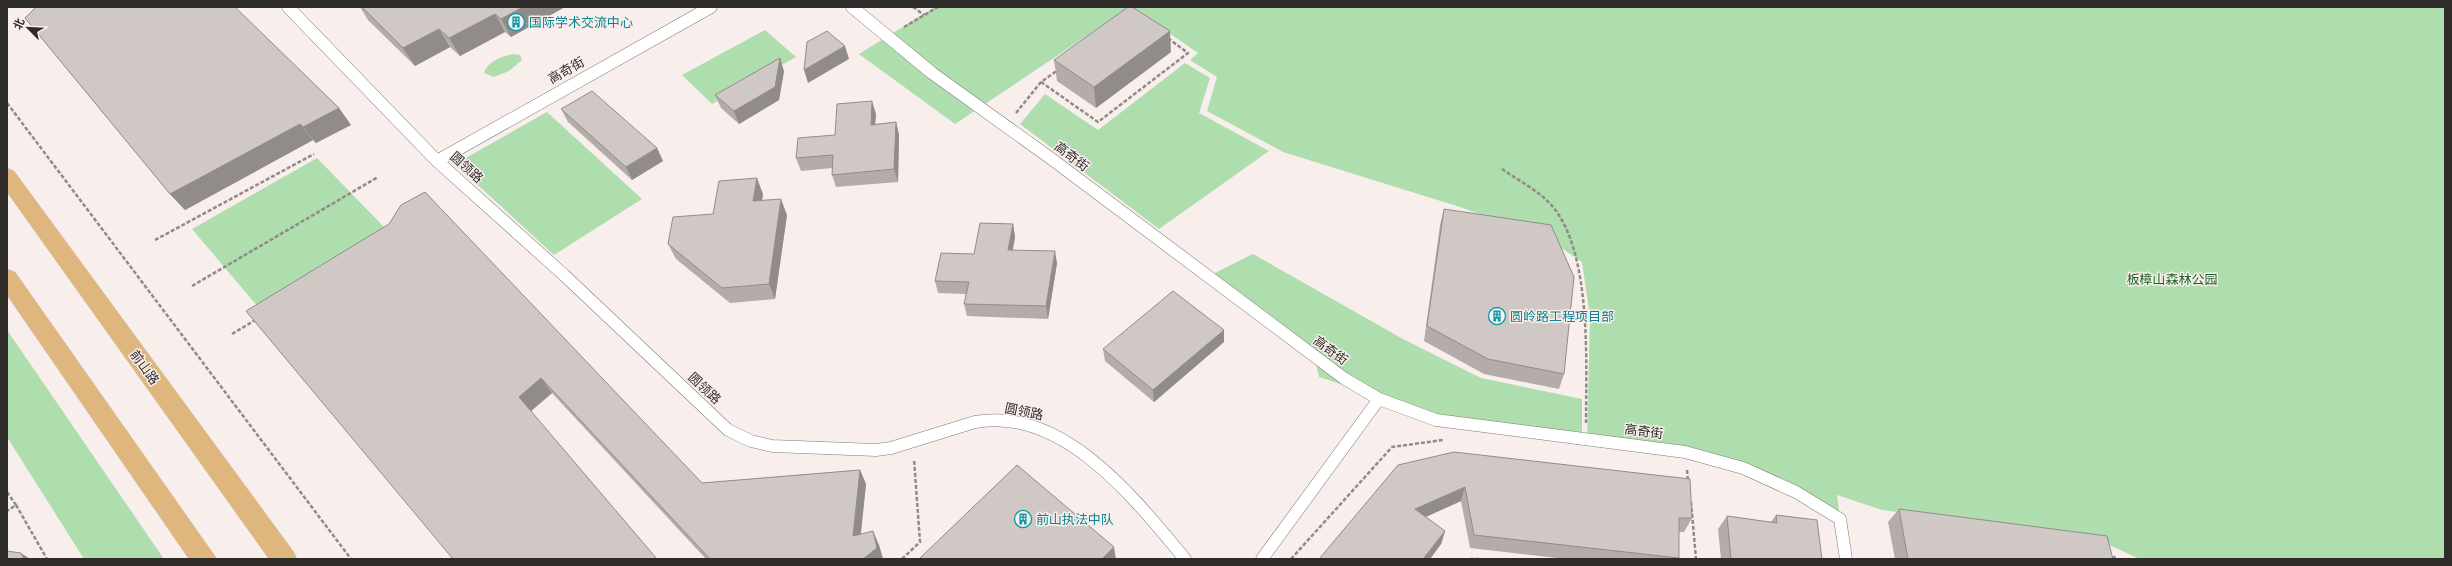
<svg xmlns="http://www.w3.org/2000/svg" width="2452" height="566" font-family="Arial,'Noto Sans SC',sans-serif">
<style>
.green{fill:#aeddae}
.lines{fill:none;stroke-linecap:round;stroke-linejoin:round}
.lane-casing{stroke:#817a77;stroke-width:13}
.primary-casing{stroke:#cdcccc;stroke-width:1}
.path{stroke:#908a88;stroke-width:2.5;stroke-dasharray:4 2;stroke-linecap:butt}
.lane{stroke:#fff;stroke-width:12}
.primary{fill:#dfb67e;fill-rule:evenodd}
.wall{fill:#b3aca9}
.shaded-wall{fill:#928c89}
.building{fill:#d0c8c4;stroke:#928c89}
.labels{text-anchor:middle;stroke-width:3;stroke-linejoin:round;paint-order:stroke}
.culture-label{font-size:13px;fill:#0d838f;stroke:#f8efec;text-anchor:start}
.street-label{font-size:13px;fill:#2e2b29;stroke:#f8efec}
.park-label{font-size:13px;fill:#1b5f23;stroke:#f8efec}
</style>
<rect width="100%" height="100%" fill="#f8efec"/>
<path class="green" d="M935,7H1130L955,124L859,54Z
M1131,7H2445V559H2140L2096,539L1882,510L1837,495L1840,519L1743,467L1587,439L1590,317L1582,262L1548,239L1460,207L1283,152L1207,111L1217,77L1190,60L1198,53Z
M765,30L796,57L712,104L682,75Z
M513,54L520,55L522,60L509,71L494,77L484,73C487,61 503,56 513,54Z
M1185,63L1210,78L1199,113L1269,151L1159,229L1020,124L1045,94L1098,130Z
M547,112L642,199L554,255L455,164Z
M317,158L388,231L259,308L192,229Z
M1253,254L1403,339L1481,378L1582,399V433L1439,416L1319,377L1313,350L1213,274Z
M7,330L164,559H84L7,437Z"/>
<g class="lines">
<g class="lane-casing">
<path id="lane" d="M288,7L437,161L564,275L728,430L751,441L772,446L876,450L891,448L975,422C1063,406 1135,499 1185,559
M852,7L932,73L1053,160L1345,379L1379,399L1436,420L1685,452L1743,468L1796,492L1840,519L1846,559
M437,161L711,7
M1262,559L1379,399"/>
</g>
<g class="primary-casing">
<path id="primary" d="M7,168L14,171L293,551L297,559H269L7,192Z
M7,269L15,272L217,559H189L7,295Z"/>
</g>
<path class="path" d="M913,7L924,15
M904,27L938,7
M1041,82L1098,122L1188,53L1169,39
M7,103L351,559
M1016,113L1041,82L1058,70
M1502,169C1519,181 1540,191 1553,207C1592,254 1586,364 1586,423
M155,240L314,154
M192,286L378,177
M232,334L257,319
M1687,470L1688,481
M7,492L16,505L7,511
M1691,502L1696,559
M16,505L47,559
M2114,556L2115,559
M902,559L920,542L914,459
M1291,559L1392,447L1443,440
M1470,559H1479"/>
<use href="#lane" class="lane"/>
<use href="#primary" class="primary"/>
</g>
<path class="wall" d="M360,7H565L511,37L505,32L460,56L450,47L415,66L368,20Z
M25,18L339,108L351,125L316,143L313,140L185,210L170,194Z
M1171,52L1096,108L1057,81L1054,60Z
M784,71L779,100L739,124L721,108L715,95Z
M561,109L657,148L663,161L632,180L568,122Z
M876,114L875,124L896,122L899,135L898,182L836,187L832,175V168L801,171L796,158L835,135Z
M763,194L762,200L787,215L775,299L730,303L676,259L668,244L713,214Z
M1444,209L1564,374L1559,389L1484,374L1424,341L1440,225Z
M389,224L702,483L860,470L866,484L861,534L879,545L883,559H706L552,393L531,411L453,559Z
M1013,224L1015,237L1013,250L1057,263L1048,319L967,316L964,304L966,294L938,293L935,281L974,254Z
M1224,342L1154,402L1105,361L1103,349Z
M1398,465L1692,518L1684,532H1679V558L1678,559H1566L1470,548L1461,501L1426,517L1445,531L1441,544L1430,559Z
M1899,509L2113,559H1895L1888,522Z
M1776,515L1822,559H1721L1718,529L1727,516L1771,522Z"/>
<path class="shaded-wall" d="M523,7H565L511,37L501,19Z
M495,14L505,32L460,56L449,38Z
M439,29L450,47L415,66L403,48Z
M1170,31L1171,52L1096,108L1094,87Z
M845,46L849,59L808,83L804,70Z
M780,58L784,71L779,100L739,124L734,111Z
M872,101L876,114L874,138L871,125Z
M339,108L351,125L316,143L303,127Z
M896,122L899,135L898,182L894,169Z
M300,124L313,140L185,210L170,194Z
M657,148L663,161L632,180L626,167Z
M757,178L763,194L759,217L753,201Z
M781,199L787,215L775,299L769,284Z
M1013,224L1015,237L1010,262L1008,250Z
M1055,251L1057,263L1048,319L1046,306Z
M1224,330V342L1154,402L1153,390Z
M541,378L552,393L530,412L519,397Z
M860,470L866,484L859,549L853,536Z
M1465,487L1461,501L1412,523L1415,509Z
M873,531L879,545L883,559H863Z
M1445,531L1441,544L1430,559H1423Z
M1114,547L1116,559H1102Z
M21,553L30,559H24Z"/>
<path class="building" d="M36,7H235L339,108L303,127L300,124L170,194L25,18Z
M362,7H523L501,19L495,14L449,38L439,29L403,48Z
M1128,7H1132L1170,31L1094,87L1054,60Z
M827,31L845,46L804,70L807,42Z
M780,58L775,87L734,111L715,95Z
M592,91L657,148L626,167L561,109Z
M872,101L871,125L896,122L894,169L832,175L833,155L796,158L798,138L835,135L837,104Z
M757,178L753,201L781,199L769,284L722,288L668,244L673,217L713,214L719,181Z
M425,192L702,483L860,470L853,536L873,531L877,548L863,559H710L541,378L519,397L657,559H453L246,311L389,224L401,205Z
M1444,209L1551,225L1574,277L1564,374L1488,359L1427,326Z
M980,223L1013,224L1008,250L1055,251L1046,306L964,304L969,282L935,281L941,253L974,254Z
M1173,291L1224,330L1153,390L1103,349Z
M1454,452L1690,479L1692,518H1679V558L1474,535L1465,487L1415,509L1445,531L1423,559H1319L1398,465Z
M1017,465L1114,547L1102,559H919Z
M1899,509L2107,536L2113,559H1908Z
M1776,515L1817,520L1822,559H1731L1727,516L1777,523Z
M7,551L21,553L24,559H7Z"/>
<defs>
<g id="building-ring" transform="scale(0.9)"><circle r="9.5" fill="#f8efec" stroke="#0f9aa8" stroke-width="1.5"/><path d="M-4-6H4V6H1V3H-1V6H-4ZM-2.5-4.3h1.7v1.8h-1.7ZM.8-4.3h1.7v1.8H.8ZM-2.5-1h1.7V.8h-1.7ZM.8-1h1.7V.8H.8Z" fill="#0f9aa8"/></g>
</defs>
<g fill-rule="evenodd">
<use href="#building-ring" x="516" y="22"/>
<use href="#building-ring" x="1497" y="316"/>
<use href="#building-ring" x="1023" y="519"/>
</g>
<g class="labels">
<g class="culture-label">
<text x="529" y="27">国际学术交流中心</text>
<text x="1510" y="321">圆岭路工程项目部</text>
<text x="1036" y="524">前山执法中队</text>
</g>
<g class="street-label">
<text transform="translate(566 70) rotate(-30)" y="5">高奇街</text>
<text transform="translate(1072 156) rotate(37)" y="5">高奇街</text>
<text transform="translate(467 167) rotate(42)" y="5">圆领路</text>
<text transform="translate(1331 350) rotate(36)" y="5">高奇街</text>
<text transform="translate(145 367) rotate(54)" y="5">前山路</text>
<text transform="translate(705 388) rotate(43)" y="5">圆领路</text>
<text transform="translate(1024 411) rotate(11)" y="5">圆领路</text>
<text transform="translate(1644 431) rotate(7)" y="5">高奇街</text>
</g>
<g class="park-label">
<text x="2172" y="284">板樟山森林公园</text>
</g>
</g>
<rect width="2452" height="566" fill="none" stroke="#2e2b29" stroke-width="16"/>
<g transform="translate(28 28) rotate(294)" stroke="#f8efec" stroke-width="3" paint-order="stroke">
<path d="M0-3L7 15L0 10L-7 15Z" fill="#2e2b29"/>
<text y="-6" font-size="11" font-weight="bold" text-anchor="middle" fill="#2e2b29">北</text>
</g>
</svg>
